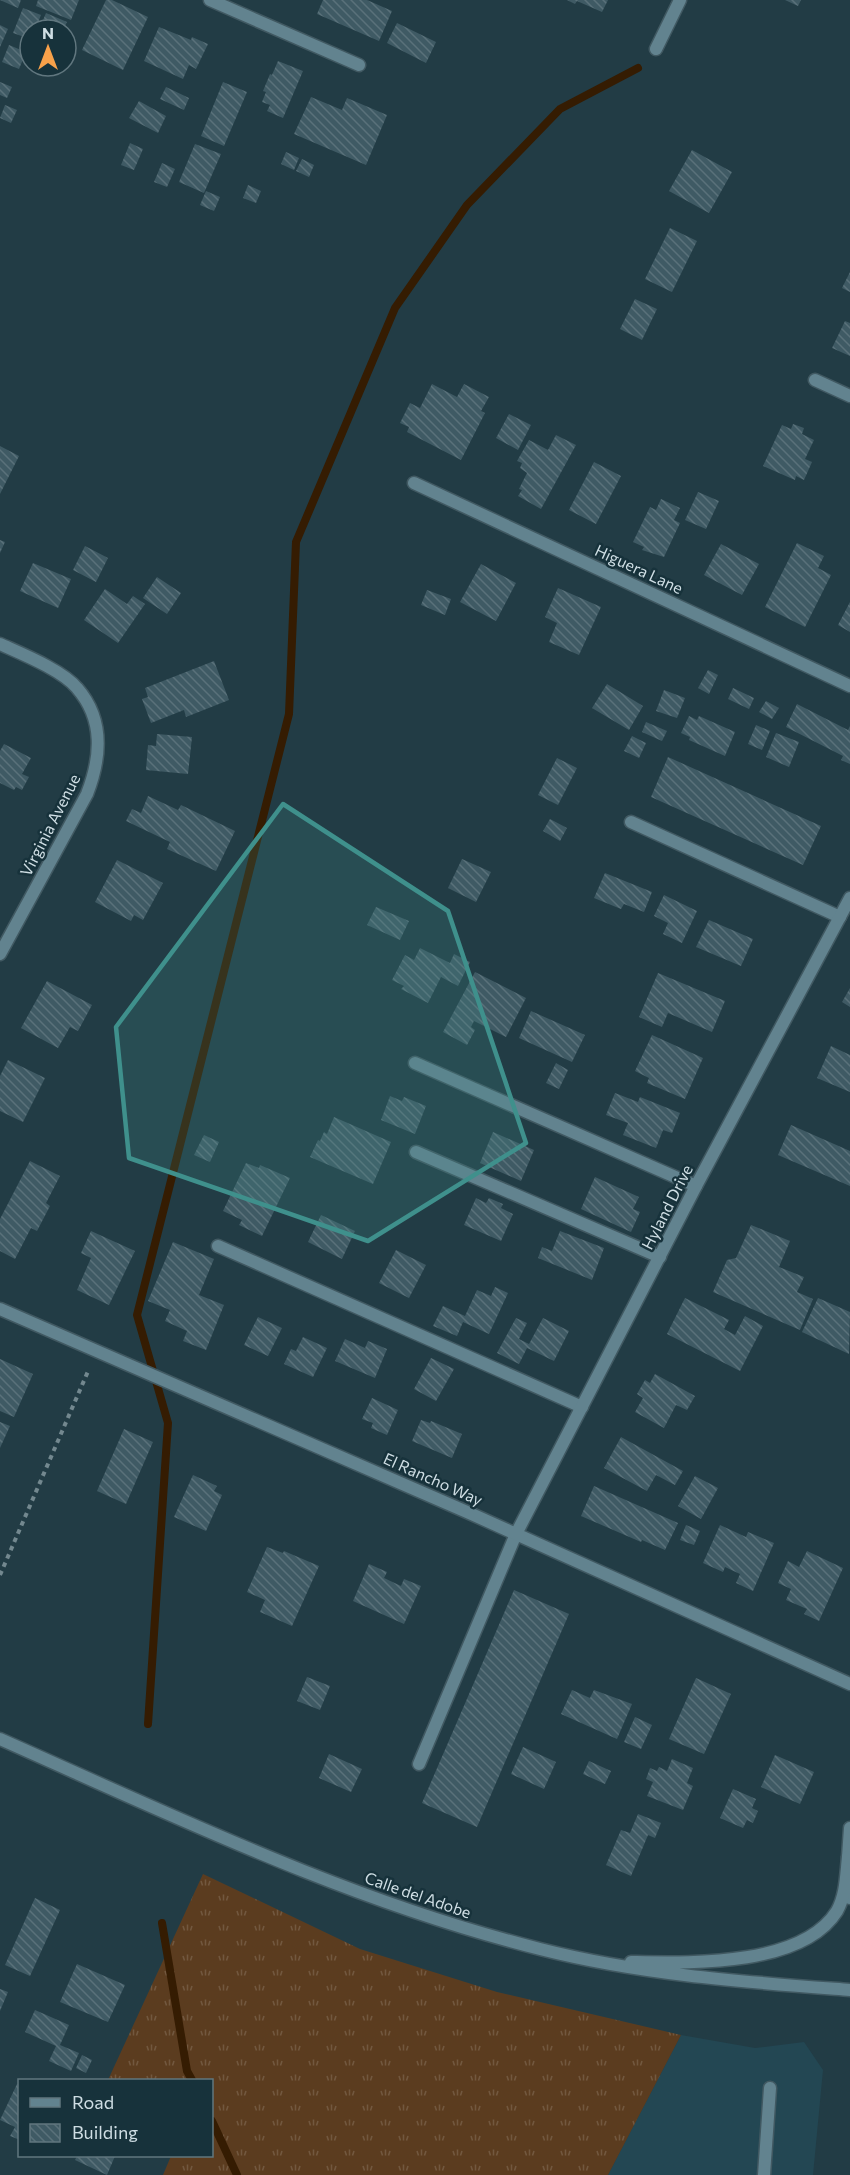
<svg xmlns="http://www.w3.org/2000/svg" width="850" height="2175" font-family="Commissioner,sans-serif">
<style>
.built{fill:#234753}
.grass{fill:url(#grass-tufts)}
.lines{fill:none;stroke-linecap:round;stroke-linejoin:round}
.stream{stroke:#351c02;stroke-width:8}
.building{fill:url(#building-back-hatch)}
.service-casing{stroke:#415962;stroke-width:15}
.minor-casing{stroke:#415962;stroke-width:15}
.tertiary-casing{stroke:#415962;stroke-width:15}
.path{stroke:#73888f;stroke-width:4;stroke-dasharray:4.5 4.5;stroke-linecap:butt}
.service{stroke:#62838f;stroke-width:12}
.minor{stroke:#62838f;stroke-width:12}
.tertiary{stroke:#62838f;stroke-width:12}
.marked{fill:#3f908c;fill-opacity:0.2;stroke:#3f908c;stroke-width:4.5;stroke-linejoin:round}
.labels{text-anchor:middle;stroke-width:5;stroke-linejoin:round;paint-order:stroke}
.street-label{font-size:16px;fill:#cfdee4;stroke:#17323b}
</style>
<defs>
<pattern id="grass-tufts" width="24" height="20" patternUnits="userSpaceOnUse" patternTransform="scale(1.5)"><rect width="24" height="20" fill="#5b3c1f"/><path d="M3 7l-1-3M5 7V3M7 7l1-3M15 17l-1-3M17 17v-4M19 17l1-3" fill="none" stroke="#72583f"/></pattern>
<pattern id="building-back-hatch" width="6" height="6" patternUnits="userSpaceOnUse" patternTransform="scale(1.5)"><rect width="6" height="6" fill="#3f5a64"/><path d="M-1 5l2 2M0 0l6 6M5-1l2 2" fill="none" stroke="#5a717a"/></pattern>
</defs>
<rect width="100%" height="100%" fill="#223c45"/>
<path class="built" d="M681,2035L755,2048L804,2042L823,2070L813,2175H608Z"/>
<path class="grass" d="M203,1874L360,1949L497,1992L681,2035L608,2175H163L171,2156H212V2080H108Z"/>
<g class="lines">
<path class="stream" d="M148,1724L168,1423L137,1315L289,714L296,542L395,308L467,205L560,109L638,68
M162,1923L187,2071L192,2080
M212,2121L237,2175"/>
</g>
<path class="building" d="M0,0H21L18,8Z
M38,0H79L71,20L36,6Z
M106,0H112L148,17L123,70L82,50Z
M323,0H367L392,11L379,41L317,14Z
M567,0H608L602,12L577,1L575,4Z
M785,0H801L798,6Z
M23,8L41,15L35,30H30V39L13,33Z
M46,13L67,22L63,30H39Z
M397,23L436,42L426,63L387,43Z
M0,25L8,29L0,47Z
M159,27L191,40L192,37L208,44L196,69L189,65L183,79L144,61Z
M9,45L26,52L19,69L2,62Z
M278,61L303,71L283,118L267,111L270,105L262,102L266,92L263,91L270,74L272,75Z
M0,82L12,87L7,98L0,95Z
M223,82L247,92L224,146L201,136Z
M166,87L189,98L184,110L160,99Z
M311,97L342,110L347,98L387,115L366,165L294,134Z
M139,101L166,116L158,133L129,118Z
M5,105L17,110L11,123L0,118Z
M130,143L143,149L134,170L121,165Z
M195,144L221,154L204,193L179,182Z
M692,150L732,172L709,213L669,191Z
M286,152L299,158L294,170L281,164Z
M302,159L314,165L309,177L296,171Z
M162,163L175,169L167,187L154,182Z
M248,185L261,191L256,203L243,198Z
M206,191L220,197L214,211L200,205Z
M670,228L697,241L672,292L645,279Z
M850,272V292L842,288Z
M635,299L657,309L642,340L620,329Z
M845,321L850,323V356L832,348Z
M432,384L457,397L464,384L489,397L481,411L485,413L461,460L407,432L409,427L400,423L410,403L420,408Z
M509,414L531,425L518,450L496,438Z
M793,424L804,428L802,434L814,440L805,459L812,462L804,480L796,476L795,480L763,466L782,425L791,429Z
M556,435L576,445L541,509L518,496L522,490L519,489L527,473L520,468L522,463L517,461L529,440L548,450Z
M0,446L19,456L0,494Z
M594,462L621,476L596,524L569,510Z
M698,492L719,501L706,529L685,520Z
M661,499L680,508L674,520L680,523L664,557L642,550L644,547L633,542L650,507L656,510Z
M0,540L5,542L0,553Z
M797,543L824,556L818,568L831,575L805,627L765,607Z
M721,544L759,564L742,595L704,575Z
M85,546L108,558L96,582L73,570Z
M33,563L71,579L58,608L20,591Z
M481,564L516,583L496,621L460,602Z
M157,577L181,593L167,614L143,598Z
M558,588L601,607L579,655L549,642L557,623L545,617Z
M105,589L127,604L133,596L145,604L118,643L84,620Z
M427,590L451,599L445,615L421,605Z
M850,602V632L838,625Z
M214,661L229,700L186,717L184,710L151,723L142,699L148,697L145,688Z
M708,670L718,675L709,694L698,688Z
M607,684L643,706L629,730L592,708Z
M733,688L754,698L749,709L728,699Z
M664,690L685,698L677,718L656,711Z
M766,701L779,708L772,719L759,712Z
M797,704L848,730L850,726V764L841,760L843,756L786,727Z
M689,716L697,720L699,716L735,732L725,756L689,740L690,737L681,733Z
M646,722L667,731L662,741L642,732Z
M756,725L770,731L762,750L748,744Z
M776,733L799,742L789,767L766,757Z
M157,734L192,737L188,774L146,770L148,745L156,746Z
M632,736L646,743L639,758L624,751Z
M4,744L31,758L22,774L29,777L22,790L16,787L14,790L0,783V751Z
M668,757L821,826L803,865L651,797Z
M557,758L577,768L558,805L538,795Z
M148,796L178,810L181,805L235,831L216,871L167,849L170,842L126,821L132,809L141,813Z
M550,819L567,828L560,841L543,831Z
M462,859L491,872L476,902L448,888Z
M117,860L163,883L143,920L134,915L131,921L95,902Z
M605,873L652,892L644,912L624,904L621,909L594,898Z
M664,895L697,911L682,943L663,934L668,923L654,916Z
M376,907L409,921L400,940L367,925Z
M709,920L753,939L741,966L696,947Z
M420,948L450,963L454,954L470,962L458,986L441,977L428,1003L401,989L404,986L392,980L405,955L414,960Z
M475,972L526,998L506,1037L474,1021L471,1027L475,1030L467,1045L443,1032Z
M658,973L725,1001L712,1032L668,1013L662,1027L639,1017Z
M47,981L92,1005L78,1031L70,1027L58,1048L21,1028Z
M850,988V1007L842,1002Z
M531,1011L585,1035L572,1062L519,1038Z
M652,1035L703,1058L685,1099L647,1083L649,1078L635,1071Z
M831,1046L850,1055V1092L817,1078Z
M8,1060L45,1078L23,1122L0,1111V1076Z
M556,1063L568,1070L559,1089L546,1083Z
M615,1093L638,1102L640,1097L680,1113L672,1133L663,1130L656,1148L623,1135L628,1123L606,1115Z
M390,1096L402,1101L404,1097L426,1106L415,1134L381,1120Z
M334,1117L391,1142L373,1184L310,1157L318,1140L320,1141L324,1132L327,1134Z
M791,1125L850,1151V1186L778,1155Z
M493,1132L534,1150L521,1181L480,1163Z
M204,1135L219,1142L210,1162L194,1155Z
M30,1161L60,1176L46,1203L50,1206L37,1231L31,1228L15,1259L0,1251V1219Z
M246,1163L259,1168L260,1165L290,1178L262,1236L239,1225L242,1220L223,1211Z
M595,1177L639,1197L633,1209L640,1212L631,1232L581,1209Z
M476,1198L486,1203L489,1198L503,1204L501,1208L513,1214L501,1241L464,1225Z
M321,1215L355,1231L342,1259L308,1242Z
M751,1225L790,1241L779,1267L804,1277L797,1292L813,1299L800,1330L713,1292L727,1260L736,1258Z
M91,1231L135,1251L109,1305L77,1290L91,1258L81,1253Z
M560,1231L604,1248L592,1280L538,1258L542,1247L552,1251Z
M173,1242L214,1259L199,1295L224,1305L206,1350L183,1341L187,1331L165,1321L170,1310L148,1301Z
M396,1250L426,1265L409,1298L379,1283Z
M495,1287L508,1293L489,1334L463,1322L457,1336L433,1326L443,1306L465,1316L477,1290L491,1296Z
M685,1298L729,1320L724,1329L735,1335L745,1316L763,1326L740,1371L667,1334Z
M818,1298L850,1312L849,1354L802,1332Z
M258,1317L282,1328L268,1356L244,1345Z
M516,1318L527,1323L519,1339L529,1344L543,1318L569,1331L554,1361L527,1348L519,1364L497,1353Z
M303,1337L327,1348L313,1377L284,1364L291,1349L296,1351Z
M345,1339L365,1348L368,1341L387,1349L375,1378L335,1361Z
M431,1358L454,1369L436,1401L414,1389Z
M0,1359L33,1374L14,1417L0,1411Z
M655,1374L695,1396L687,1410L676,1405L664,1428L635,1412L643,1398L637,1394L645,1380L650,1383Z
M372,1398L398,1410L387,1435L371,1428L373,1423L362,1419Z
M421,1420L430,1423L431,1421L462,1434L452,1458L412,1441Z
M0,1422L10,1426L0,1448Z
M124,1429L153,1442L126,1504L97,1491Z
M621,1437L683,1471L675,1485L656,1475L647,1491L604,1468Z
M193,1475L217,1486L214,1491L222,1495L206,1531L174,1517Z
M695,1476L718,1488L701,1519L678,1506Z
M594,1486L678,1523L665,1550L642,1540L641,1542L581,1516Z
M686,1525L700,1531L694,1545L680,1540Z
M720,1525L746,1537L748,1532L774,1543L753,1591L736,1583L740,1574L725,1567L723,1572L703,1563Z
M267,1547L283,1553L284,1551L319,1566L292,1626L260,1612L265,1600L247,1592Z
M807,1551L843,1568L819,1621L804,1614L807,1609L786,1600L791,1589L778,1583L788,1561L799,1567Z
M369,1564L387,1572L384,1578L401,1586L404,1579L421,1586L404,1624L353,1601Z
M514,1590L569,1614L477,1827L422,1803Z
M307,1677L330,1686L320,1710L297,1701Z
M696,1678L731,1694L704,1754L669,1739Z
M572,1690L590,1698L594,1690L632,1704L617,1739L561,1714Z
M635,1717L652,1725L641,1749L624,1742Z
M523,1747L556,1762L544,1789L511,1774Z
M329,1754L362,1769L351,1792L319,1778Z
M775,1755L814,1772L800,1804L761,1787Z
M672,1759L693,1768L687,1783L693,1786L683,1810L647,1796L653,1782L646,1779L650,1768L657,1771L659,1767L667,1771Z
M589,1761L611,1771L605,1784L583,1774Z
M733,1789L756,1799L752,1808L758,1811L753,1823L747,1820L743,1828L720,1818Z
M638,1814L661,1823L655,1838L648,1835L631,1876L606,1865L621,1830L630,1833Z
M35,1898L60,1910L30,1976L5,1965Z
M77,1964L125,1985L108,2022L60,2002Z
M0,1989L8,1992L0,2011Z
M35,2010L69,2025L60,2045L79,2053L71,2071L49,2061L56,2046L25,2032Z
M82,2055L92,2060L86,2073L76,2068Z
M17,2084L20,2085V2140L10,2136L15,2127L0,2120Z
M77,2156H115L107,2175L75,2160Z"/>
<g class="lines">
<g class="service-casing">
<path id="service" d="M815,380L850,396
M631,822L840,917
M415,1063L696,1186
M416,1152L660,1257
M218,1246L582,1407
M419,1764L516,1534
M764,2175L770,2088"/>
</g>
<g class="minor-casing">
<path id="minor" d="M210,0L359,65
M656,49L680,0
M414,483L850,686
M0,644C22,654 62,670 77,688C105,720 101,758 87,794L0,954
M0,1309L467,1512L850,1684
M516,1534L696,1186L850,898
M850,1828L848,1857L850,1898"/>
</g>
<g class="tertiary-casing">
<path id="tertiary" d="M0,1739C176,1817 352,1902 540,1949C642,1975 746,1982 850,1990
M631,1962C689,1963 802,1967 837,1911C846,1895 846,1875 848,1857"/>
</g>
<path class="path" d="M0,1575L89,1369"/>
<use href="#service" class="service"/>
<use href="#minor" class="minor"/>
<use href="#tertiary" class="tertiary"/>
</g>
<path class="marked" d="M283,804L448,911L526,1143L368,1241L129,1158L116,1027Z"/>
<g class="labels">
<g class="street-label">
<text transform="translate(639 569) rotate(25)" y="6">Higuera Lane</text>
<text transform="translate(50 825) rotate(-63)" y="6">Virginia Avenue</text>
<text transform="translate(667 1207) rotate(-63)" y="6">Hyland Drive</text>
<text transform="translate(433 1479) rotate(24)" y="6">El Rancho Way</text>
<text transform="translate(418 1895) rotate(19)" y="6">Calle del Adobe</text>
</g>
</g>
<rect x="18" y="2079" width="195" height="78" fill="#17323b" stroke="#61777f" stroke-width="1.5"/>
<rect x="30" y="2098" width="30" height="9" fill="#62838f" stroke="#61777f" stroke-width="1.5"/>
<text x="72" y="2109" font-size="18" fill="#cfdee4">Road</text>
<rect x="30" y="2124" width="30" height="18" fill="url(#building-back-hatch)" stroke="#61777f" stroke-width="1.5"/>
<text x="72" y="2139" font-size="18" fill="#cfdee4">Building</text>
<g transform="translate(48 48)"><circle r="28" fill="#17323b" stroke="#61777f" stroke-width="1.5"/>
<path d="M0-4.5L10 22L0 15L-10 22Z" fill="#f8a14a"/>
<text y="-9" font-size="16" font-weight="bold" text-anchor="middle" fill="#cfdee4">N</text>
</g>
</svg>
